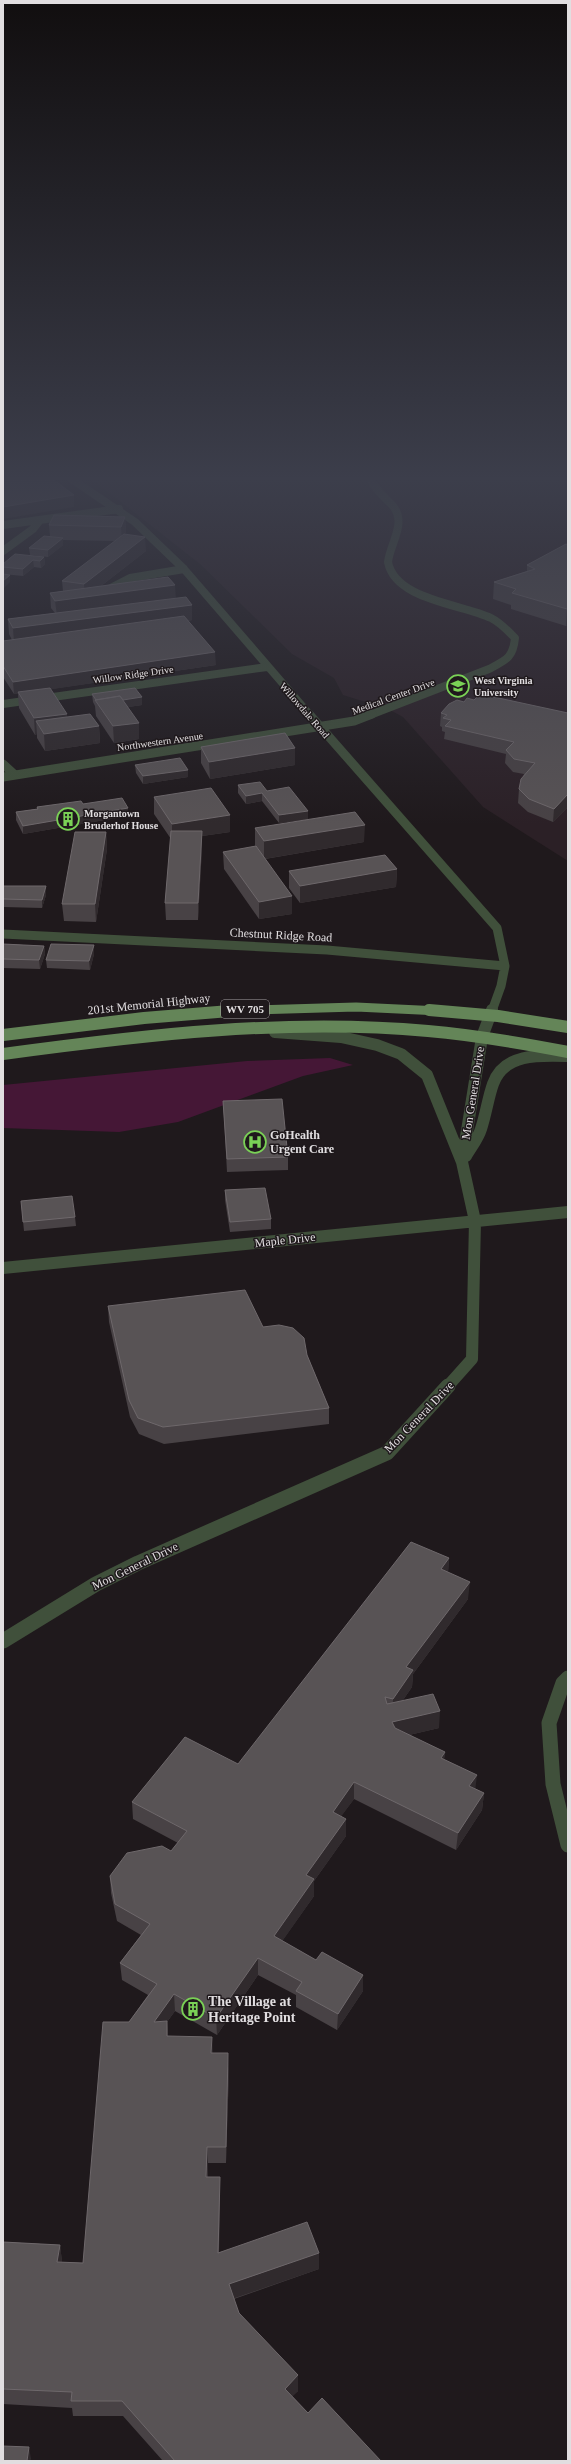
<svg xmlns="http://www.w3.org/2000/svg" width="571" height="2464" font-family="Georgia,serif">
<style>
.built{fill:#2b2026}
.green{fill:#451736}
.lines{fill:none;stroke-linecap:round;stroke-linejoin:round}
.minor-far3{stroke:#40503b;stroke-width:8}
.minor-far2{stroke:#40503b;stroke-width:9}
.minor-far1{stroke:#40503b;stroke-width:12}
.minor{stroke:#40503b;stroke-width:15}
.major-far1{stroke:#648558;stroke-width:9}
.major{stroke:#648558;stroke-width:12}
.wall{fill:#484245}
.shaded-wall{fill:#302a2d}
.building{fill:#585355;stroke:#6e686b}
.labels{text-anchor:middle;stroke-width:3;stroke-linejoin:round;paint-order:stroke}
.far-street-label{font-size:10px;fill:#e1dee0;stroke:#1f191c}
.far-poi-label{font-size:10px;font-weight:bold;fill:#e1dee0;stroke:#1f191c;text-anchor:start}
.shield{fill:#1f191c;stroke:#a7a3a5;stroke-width:1}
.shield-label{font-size:11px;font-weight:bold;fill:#e1dee0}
.street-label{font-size:12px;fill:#e1dee0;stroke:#1f191c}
.poi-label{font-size:12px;font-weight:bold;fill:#e1dee0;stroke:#1f191c;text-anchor:start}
.near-poi-label{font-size:14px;font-weight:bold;fill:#e1dee0;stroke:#1f191c;text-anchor:start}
</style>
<rect width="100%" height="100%" fill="#1f191c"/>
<path class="built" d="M93,480H568V861L483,807L403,717L377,703L372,704L343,695L334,678L292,654L200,564Z"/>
<path class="green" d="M330,1058L353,1065L303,1076L178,1122L119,1132L3,1128V1085L247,1061Z"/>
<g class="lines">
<path class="minor-far3" d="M73,480L135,522L184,569L310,715
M3,525L119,509
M3,551L33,529L40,520
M103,592L130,578L184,569
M3,704L267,667
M370,715L489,669C506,660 513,658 515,638C508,631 501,623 491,618C462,604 395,600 388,562C390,544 407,523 393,506C385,497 376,491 371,480"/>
<path class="minor-far2" d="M309,714L497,928L505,966L501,986L492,1011
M3,764L15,775
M3,777L354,721L372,714
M3,934L327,950L505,966"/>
<path class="minor-far1" d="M275,1032L341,1037L377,1045L401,1054L427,1075L462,1162
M466,1156C471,1147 478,1139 481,1129C486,1114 488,1098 493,1084C504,1053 540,1055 568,1056
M3,1268L568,1212
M447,1387L472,1359L475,1221L462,1162L482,1037L492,1010"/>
<path class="minor" d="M3,1641L96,1584L138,1563L387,1453L448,1386
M568,1678L563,1683L549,1723L553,1784L568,1845"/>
<path class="major-far1" d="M222,1011L356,1007L440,1011"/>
<path class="major" d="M429,1010L498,1016L568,1027
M3,1035L144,1018L242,1010
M3,1054C143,1035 286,1018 428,1031C475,1035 521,1043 568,1052"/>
</g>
<path class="wall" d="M125,517L126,531L125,534L146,551L101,586L176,598L192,605V620L188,621L216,665L51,689L67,717L99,726L100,743L45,751L37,738V734L35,735L19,708L18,694H14L3,677V641L12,640L9,634L8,619L55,613L51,608L50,593L63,591L62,581L115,541L63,540V545L48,557L30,555L29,548L50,536L49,525Z
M566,544L568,624L566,626L511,609V605L493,599L494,582L527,571V565Z
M44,557L45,564L41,568L34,567L23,576L3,574V564Z
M92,694L142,705L128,707L139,739L114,743L96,716L95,706L93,702Z
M464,702L568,713V807L553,822L528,812L518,803L519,789L524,774L513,772L505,763L506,754L444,739L445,732L442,731V727L440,726L441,713Z
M201,747L295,748V765L210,779L201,763Z
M135,765L188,777L143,784L136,773Z
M238,785L267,791L308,819L279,823L262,801L246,804L238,793Z
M154,797L230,832L202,836V848L198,920H166L165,903L171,839L154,814Z
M83,804L128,808V816L23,834L16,820V812L37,809V807Z
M255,828L364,842L265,859L292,914L259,919L224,869L223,852L259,851L255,845Z
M106,832L107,849L96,922L64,921L62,904Z
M397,869L396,887L300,903L289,888V871Z
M3,886H46V895L42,908L3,907Z
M3,944L44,946L45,954L40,969L3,968Z
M94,945V954L90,970L47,968L46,960Z
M223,1101L288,1157V1170L227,1172Z
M225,1190L271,1219V1229L230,1232L225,1200Z
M21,1201L75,1217L76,1226L24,1231Z
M108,1306L263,1327L307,1355L329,1408V1424L164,1444L139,1434L130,1417L109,1322Z
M449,1558L448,1572L468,1599L413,1674L412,1687L403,1700L439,1728L409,1735L445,1752L444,1759L476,1789L484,1793L482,1810L456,1850L354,1799L341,1816L346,1836L314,1881V1896L282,1941L316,1960L363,1975V1991L337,2030L296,2007V1995L258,1975L217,2035L175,2011L167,2022L168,2036L213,2053L229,2069L226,2163H208V2177L220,2194L219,2252L319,2269L234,2299L239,2313L298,2391L292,2396L308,2413L381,2461H163L123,2416H73L72,2408L3,2404V2242L60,2245L62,2262L83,2263L129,2022L148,1995L122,1980L120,1963L141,1935L117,1921L111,1893L110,1876L171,1851L178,1843L133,1819L132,1802L238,1764Z"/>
<path class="shaded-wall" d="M74,495V507L3,519V507Z
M125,517L126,531L122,541L121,527Z
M145,537L146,551L88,596L175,585L176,600L57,616L55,601L85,597L84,584Z
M63,538V545L48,557V550Z
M44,557L45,564L41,568L40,561Z
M33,560L34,567L23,576V569Z
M10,575V582L3,589V581Z
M192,605V620L14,643L13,628Z
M568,608V624L566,626L567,609Z
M215,652L216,665L19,694L18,692V694H14L13,682Z
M142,697V705L102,711L99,704Z
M67,714L68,730L36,721L37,734L35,735L34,718Z
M139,723V739L114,743L113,726Z
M99,726L100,743L45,751L44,734Z
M295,748V765L210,779L209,762Z
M188,770V777L143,784V776Z
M262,793V801L246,804V796Z
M568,794V807L553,822L554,809Z
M128,808V816L23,834V826Z
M308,811V819L279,823V815Z
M230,815V832L202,836V848L198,920V903L172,841V824Z
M365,825L364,842L264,859V841Z
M106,832L107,849L96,922L95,904Z
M397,869L396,887L300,903V886Z
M46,886V895L42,908V900Z
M292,896V914L259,919V902Z
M94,945V954L90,970L89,961Z
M44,946L45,954L40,969L39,960Z
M449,1558L448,1575L441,1569Z
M470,1582L468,1599L413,1674L412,1687L392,1716L393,1699L406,1667Z
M440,1711L439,1728L392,1739V1722Z
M445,1752L443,1769L441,1758Z
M477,1775L475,1792L469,1786Z
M354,1782V1799L332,1829L333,1812Z
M484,1793L482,1810L456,1850L458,1833Z
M346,1819V1836L314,1881V1896L274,1953V1936L306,1875Z
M258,1958V1975L217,2035L216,2018Z
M363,1975V1991L337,2030L338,2014Z
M174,1994L175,2011L167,2022L168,2038L154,2022Z
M212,2037L213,2053H211Z
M228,2053L229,2069L226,2163V2147Z
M207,2147L208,2163L207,2194L206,2177Z
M220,2177V2194L218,2269V2253Z
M60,2245L62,2261L60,2278L57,2262Z
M319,2253V2269L229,2300V2284Z
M298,2375V2391L285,2404V2389Z
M29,2447L31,2459L30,2461H27Z"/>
<path class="building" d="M3,480H54L74,495L3,507Z
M54,515L125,517L121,527L49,525Z
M124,534L145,537L84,584L62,581Z
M44,536L63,538L48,550L29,548Z
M566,544L568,545V608L567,609L512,593L516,589L494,582L535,569L527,565Z
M15,554L44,557L40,561L33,560L23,569L3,567V564Z
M3,574L10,575L3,581Z
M168,577L175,585L55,601L50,593Z
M186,597L192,605L13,628L8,619Z
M184,616L215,652L13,682L3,666V641Z
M50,688L67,714L34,718L18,692Z
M135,688L142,697L123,700L120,696L96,700L92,694Z
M480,694L568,713V794L554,809L529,799L519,789L521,779L535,763L514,759L506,750L514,742L445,726L451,720L443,718L447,715L441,713L449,704L457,700L464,702L467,698L474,700Z
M120,696L139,723L113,726L95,700Z
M90,714L99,726L44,734L36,721Z
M285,733L295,748L209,762L201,747Z
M180,758L188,770L143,776L135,765Z
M260,782L267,791L289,787L308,811L279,815L262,793L246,796L238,785Z
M211,788L230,815L172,824L154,797Z
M122,798L128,808L23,826L16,812L38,809L37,807L81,801L83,804Z
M355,812L365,825L264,841L255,828Z
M171,831H202L198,903H165Z
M75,832H106L95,904H62Z
M256,846L292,896L259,902L223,852Z
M385,855L397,869L300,886L289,871Z
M3,886H46L42,900L3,899Z
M3,944L44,946L39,960L3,959Z
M51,944L94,945L89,961L46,960Z
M282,1099L288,1157L227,1159L223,1101Z
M265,1188L271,1219L230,1222L225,1190Z
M72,1196L75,1217L23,1222L21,1201Z
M245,1290L263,1327L279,1325L293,1328L304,1338L307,1355L329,1408L163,1427L138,1418L129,1400L108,1306Z
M411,1542L449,1558L441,1569L470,1582L406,1667L413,1670L393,1699L385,1697L387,1704L433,1694L440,1711L392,1722L395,1728L445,1752L441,1758L477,1775L469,1786L484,1793L458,1833L354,1782L333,1812L346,1819L306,1875L314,1879L274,1936L316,1960L322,1952L363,1975L338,2014L296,1991L302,1982L258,1958L216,2018L174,1994L154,2022L167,2021V2036L212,2037L211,2053H228L226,2147H207L206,2177H220L218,2253L307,2222L319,2253L229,2284L239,2313L298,2375L285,2389L308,2413L322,2398L381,2461H175L122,2401H71L72,2392L3,2389V2242L60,2245L57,2262L83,2263L103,2022H129L157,1984L120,1963L150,1924L115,1904L110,1876L127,1853L162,1846L171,1851L187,1831L132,1802L185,1737L238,1764Z
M3,2446L29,2447L27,2461H3Z"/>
<linearGradient id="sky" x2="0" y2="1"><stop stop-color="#110e0f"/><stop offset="0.58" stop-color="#3c3e4b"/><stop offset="1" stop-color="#3c3e4b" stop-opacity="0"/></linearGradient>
<rect width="571" height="825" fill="url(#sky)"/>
<defs>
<g id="university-ring" transform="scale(1.15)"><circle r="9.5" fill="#1f191c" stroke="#7ad156" stroke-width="1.5"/><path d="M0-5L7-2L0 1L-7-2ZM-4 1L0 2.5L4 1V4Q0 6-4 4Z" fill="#7ad156"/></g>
<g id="building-ring" transform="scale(1.15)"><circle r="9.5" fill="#1f191c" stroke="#7ad156" stroke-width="1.5"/><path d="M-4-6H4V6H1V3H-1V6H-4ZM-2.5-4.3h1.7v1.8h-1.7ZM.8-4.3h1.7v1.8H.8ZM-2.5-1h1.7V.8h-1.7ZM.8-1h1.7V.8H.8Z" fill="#7ad156"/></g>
<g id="hospital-ring" transform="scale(1.15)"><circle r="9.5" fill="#1f191c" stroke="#7ad156" stroke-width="1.5"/><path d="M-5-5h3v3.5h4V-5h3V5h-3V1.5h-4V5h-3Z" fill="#7ad156"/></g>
</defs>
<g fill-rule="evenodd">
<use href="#university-ring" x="458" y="686"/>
<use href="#building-ring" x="68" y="819"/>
<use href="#hospital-ring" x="255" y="1142"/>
<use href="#building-ring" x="193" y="2009"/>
</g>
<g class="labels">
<g class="far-street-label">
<text transform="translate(133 674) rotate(-8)" y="4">Willow Ridge Drive</text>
<text transform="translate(393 696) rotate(-20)" y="4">Medical Center Drive</text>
<text transform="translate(305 710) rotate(49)" y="4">Willowdale Road</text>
<text transform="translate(160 741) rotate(-8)" y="4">Northwestern Avenue</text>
</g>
<g class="far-poi-label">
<text x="474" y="684">West Virginia<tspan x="474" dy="12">University</tspan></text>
<text x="84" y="817">Morgantown<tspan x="84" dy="12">Bruderhof House</tspan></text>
</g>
<rect class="shield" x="221" y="1000" width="48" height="18" rx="3"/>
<g class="shield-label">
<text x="245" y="1013">WV 705</text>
</g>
<g class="street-label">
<text transform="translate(281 935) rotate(3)" y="4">Chestnut Ridge Road</text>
<text transform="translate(149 1004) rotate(-6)" y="4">201st Memorial Highway</text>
<text transform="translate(473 1093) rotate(-81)" y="4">Mon General Drive</text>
<text transform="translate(285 1240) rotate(-6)" y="4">Maple Drive</text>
<text transform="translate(419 1417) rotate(-46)" y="4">Mon General Drive</text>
<text transform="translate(135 1566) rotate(-26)" y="4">Mon General Drive</text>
</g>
<g class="poi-label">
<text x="270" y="1139">GoHealth<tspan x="270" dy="14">Urgent Care</tspan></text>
</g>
<g class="near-poi-label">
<text x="208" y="2006">The Village at<tspan x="208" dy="16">Heritage Point</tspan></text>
</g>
</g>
<rect width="571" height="2464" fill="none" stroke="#e1dee0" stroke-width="8"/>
</svg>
